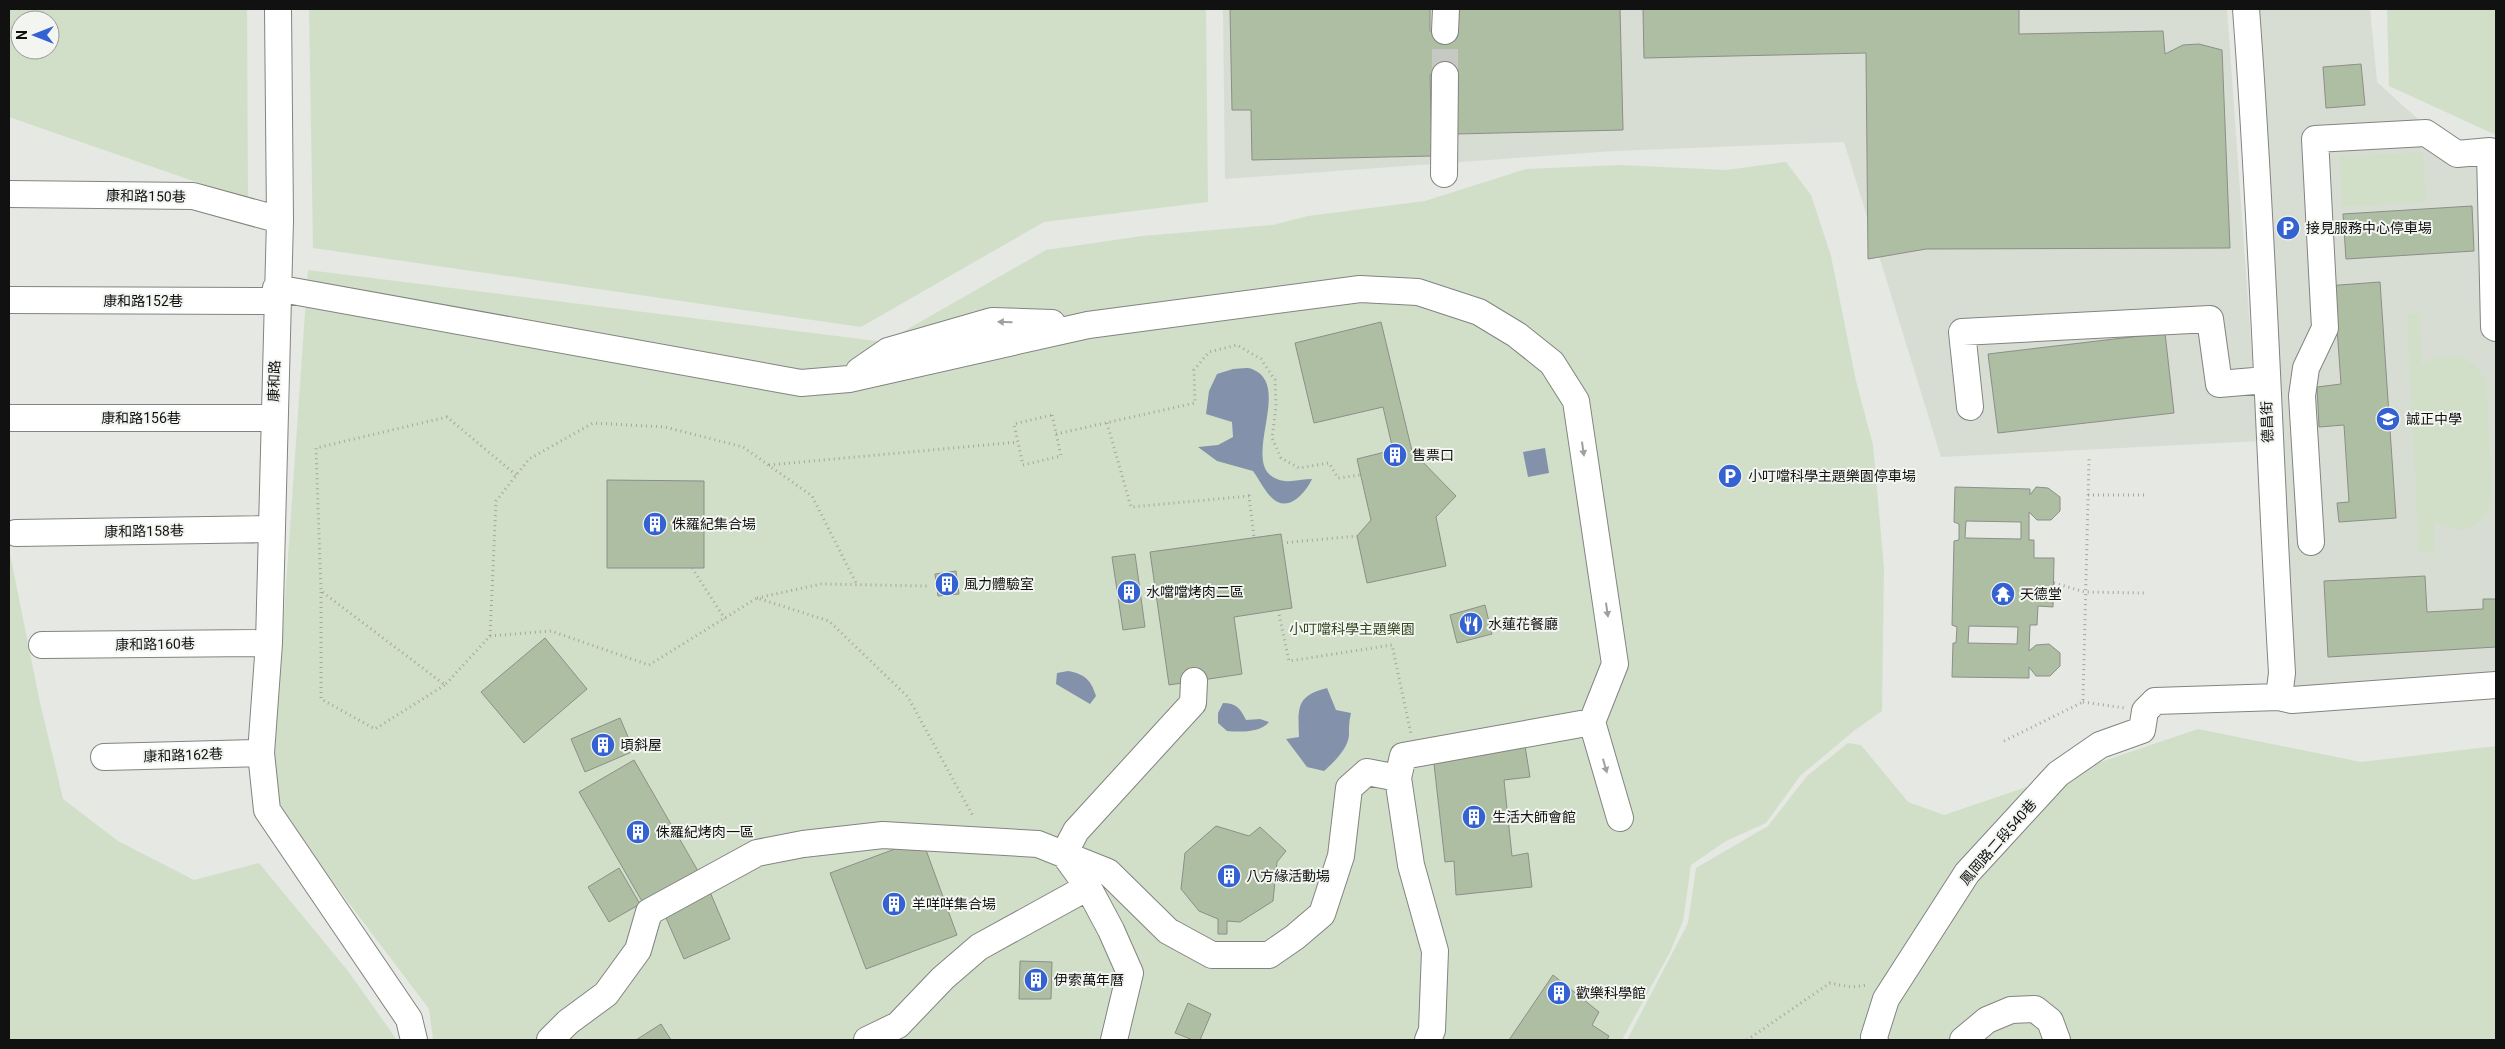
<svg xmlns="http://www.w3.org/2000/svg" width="2505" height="1049" font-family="Roboto,'Noto Sans TC',sans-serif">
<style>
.built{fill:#d7ddd2}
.green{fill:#d1dfc8;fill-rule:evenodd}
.water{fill:#8491ab}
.building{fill:#aebea3;stroke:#8c8e8a;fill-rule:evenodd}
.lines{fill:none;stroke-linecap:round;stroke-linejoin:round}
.minor-tunnel{stroke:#c5c8c3;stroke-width:26;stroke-dasharray:26 13;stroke-linecap:butt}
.minor-casing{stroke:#828480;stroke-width:28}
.path{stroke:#a3a5a2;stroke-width:3;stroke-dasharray:1 4;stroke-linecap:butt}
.minor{stroke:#fff;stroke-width:26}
.oneway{fill:#9fa09f}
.labels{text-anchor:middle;stroke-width:4;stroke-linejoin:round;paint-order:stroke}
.street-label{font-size:14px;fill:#101110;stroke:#f3f5f1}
.poi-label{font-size:14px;fill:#101110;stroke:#f3f5f1;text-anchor:start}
.park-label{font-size:14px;fill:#33491e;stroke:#f3f5f1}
</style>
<rect width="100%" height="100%" fill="#e5e8e3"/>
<path class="built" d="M1223,9H2227L2258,441L1941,457L1844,142L1613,151L1225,179Z
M2255,9H2370L2377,82L2431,131L2459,146H2496V692L2296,708Z"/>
<path class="green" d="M9,9H247L248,200L9,117ZM20,20H50V50H20Z
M309,9H1206L1208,202L1044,222L861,327L313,248Z
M2387,9H2496V135L2389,86Z
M2423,152L2426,202L2342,207L2340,157Z
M1786,162L1811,195L1831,256L1856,381L1873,445L1884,568L1882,711L1855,730L1800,776L1766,823L1726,841L1691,865L1683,921L1670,952L1622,1040H433L429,1009L271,800L308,270L885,342L1046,250L1142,236L1273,225L1308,216L1425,201L1526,169L1620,165L1726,170Z
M2420,313L2422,365C2447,350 2471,353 2486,381L2492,494C2487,527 2462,540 2434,520L2435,551L2419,552L2407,314Z
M9,549L39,698L63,799L118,841L194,880L259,863L348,971L397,1040H9Z
M2198,729L2361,762L2496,746V1040H1627L1688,923L1696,868L1768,826L1807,776L1848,743L1861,745L1908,802L1944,815Z"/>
<path class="water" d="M1233,369C1239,369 1247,367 1252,369C1297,386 1231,474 1285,481C1293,482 1303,479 1312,479C1305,494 1287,514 1271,497C1264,490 1259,479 1253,471L1217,461L1198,447L1218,445L1233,437L1232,422L1206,414L1209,391L1217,374Z
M1545,448L1549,473L1528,477L1523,452Z
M1068,671C1085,674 1091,680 1096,696L1090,704L1056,684L1057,673Z
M1327,688L1336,710L1351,713C1349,722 1349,726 1349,734C1349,748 1334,762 1324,771L1307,767L1286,739L1299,737C1298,707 1296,696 1327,688Z
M1223,703C1236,703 1240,708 1246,720L1260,719L1269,722C1260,733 1240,732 1227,731L1218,723V713Z"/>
<path class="building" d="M1230,9H1430V31L1454,30L1453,9H1620L1623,130L1456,134L1454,74L1430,75L1432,156L1252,160L1251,110H1232Z
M1643,9H2019V34L2163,31L2165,54L2183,45L2199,44L2222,50L2230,248L1926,249L1868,259L1866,53L1644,58Z
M2361,64L2365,105L2326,108L2323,67Z
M2472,206L2474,251L2346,259L2343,214Z
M2380,282L2396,518L2339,522L2337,503L2349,502L2344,425L2319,427L2317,387L2341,384L2335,300L2326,286Z
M1381,322L1412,451L1456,496L1436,517L1446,566L1367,583L1357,536L1371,520L1357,459L1393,450L1383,407L1314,423L1295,343Z
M2165,333L2174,413L1998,433L1988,354Z
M607,480L704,481V568H607Z
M1955,487L2030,489V495L2036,487L2048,488L2060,497V511L2051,520H2037L2029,512V540H2034V558H2054L2053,607L2038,606L2037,625H2030L2029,651L2036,645L2049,644L2060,653V666L2050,676H2036L2029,667V678L1952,677L1953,643H1956L1957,627L1952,625L1954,541L1959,540V524L1954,522ZM1966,521L2021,522V539L1965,538ZM1969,626L2018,627L2017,644L1968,643Z
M1281,534L1292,608L1234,617L1242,674L1169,685L1150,552Z
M1135,554L1145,627L1123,630L1112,557Z
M956,571L959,594L938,596L935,574Z
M2425,576L2427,612L2483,609V599H2496V647L2328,657L2324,581Z
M1485,605L1492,634L1457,643L1450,615Z
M545,638L587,689L524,743L481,692Z
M620,718L634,751L585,772L571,739Z
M1525,746L1530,777L1504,780L1512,856L1528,853L1532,887L1456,895L1454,861L1445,862L1434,764L1438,757Z
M634,760L698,871L643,903L579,792Z
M1216,826L1249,836L1260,827L1286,851L1277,862L1273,901L1240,922L1227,921V934H1218V919L1199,911L1181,889L1185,853Z
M922,839L957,935L866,969L830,873Z
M619,868L640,904L609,922L588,887Z
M710,892L730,939L684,959L663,911Z
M1020,961L1052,962L1051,999H1019Z
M1553,975L1599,1012L1592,1025L1609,1036L1607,1040H1509Z
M1188,1003L1211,1014L1200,1040H1193L1175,1033Z
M661,1024L671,1040H636Z"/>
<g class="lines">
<path class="minor-tunnel" d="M1445,75V31"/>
<g class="minor-casing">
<path id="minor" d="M278,9L280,220L269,643L261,753L267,810L409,1019L414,1040
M1445,31L1446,9
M1444,174L1445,75
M9,194L193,196L280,220
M276,288L801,383L849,379L1088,325L1360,289L1418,292L1479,312L1517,335L1552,363L1576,401L1615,664L1592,722L1620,818
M9,300L276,301
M859,371L888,351L992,321L1052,323
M1970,407L1962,332L2210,319L2219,384L2266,380
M9,418H273
M16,533L272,529
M2311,542L2302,396L2306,368L2325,328L2315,139L2426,133L2457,154L2490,151L2494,327L2496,328
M42,645L269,643
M2279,697L2292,700L2496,685
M104,757L261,753
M550,1040L568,1022L606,994L638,950L649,912L757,853L803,844L883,835L1038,844L1108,872L1168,931L1212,955H1269L1295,937L1322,914L1341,856L1349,788L1367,772L1398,778
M867,1040L898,1025L943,978L979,947L1088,887
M1114,1040L1130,973L1111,930L1088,887L1064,854L1076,831L1193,703L1194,681
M1428,1040L1432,1030L1435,951L1411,865L1398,778L1403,756L1592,722
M1875,1040L1874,1037L1886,999L1967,873L2058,774L2100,745L2142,730L2145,711L2155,701L2279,697L2282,673C2269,452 2263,230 2246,9
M1963,1040L1987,1020L2011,1010L2035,1009L2050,1021L2057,1040"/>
</g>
<path class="path" d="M1052,415L1061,456L1023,465L1014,424Z
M1107,423L1131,507L1249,496L1254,537
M1056,434L1195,403L1194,370L1209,352L1237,345L1261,359L1275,380L1276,407L1272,438L1281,458L1299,468L1329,463L1338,478L1360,475
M769,465L1018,442
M516,475L447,417L316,448L321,591L445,685L490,636L551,631L649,665L757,598L829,621L908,697L974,818
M2088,495H2147
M1282,543L1357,536
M692,568L725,619
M2054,583L2085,592L2145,593
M321,592V699L375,729L445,685
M757,598L821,584L927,586
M1278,610L1289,661L1392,645L1411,734
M490,636L496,501L529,459L593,423L665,427L743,447L812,496L857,585
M2083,702L2125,708
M2004,741L2083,702L2089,459
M1747,1040L1830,983L1851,987L1868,985"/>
<use href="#minor" class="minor"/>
</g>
<defs><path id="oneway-solid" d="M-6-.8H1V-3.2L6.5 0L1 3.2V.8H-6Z" transform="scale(1.25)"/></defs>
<g class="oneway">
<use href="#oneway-solid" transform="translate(1005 322) rotate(-178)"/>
<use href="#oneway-solid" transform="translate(1583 449) rotate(82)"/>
<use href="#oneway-solid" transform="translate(1607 610) rotate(82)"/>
<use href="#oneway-solid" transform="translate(1605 766) rotate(74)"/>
</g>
<defs>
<g id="parking-disc" transform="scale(1.25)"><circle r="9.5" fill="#3462d2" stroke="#f3f5f1"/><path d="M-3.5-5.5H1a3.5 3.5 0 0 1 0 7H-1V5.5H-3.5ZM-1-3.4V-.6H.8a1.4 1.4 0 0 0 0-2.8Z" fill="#fff"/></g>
<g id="school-disc" transform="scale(1.25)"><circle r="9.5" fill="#3462d2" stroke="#f3f5f1"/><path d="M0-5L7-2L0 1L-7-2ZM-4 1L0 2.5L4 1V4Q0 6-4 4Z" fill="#fff"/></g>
<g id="building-disc" transform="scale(1.25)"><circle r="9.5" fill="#3462d2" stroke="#f3f5f1"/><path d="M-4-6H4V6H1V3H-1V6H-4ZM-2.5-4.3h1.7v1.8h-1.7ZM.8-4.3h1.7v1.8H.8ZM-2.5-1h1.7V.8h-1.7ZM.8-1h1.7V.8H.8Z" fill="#fff"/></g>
<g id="temple-disc" transform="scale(1.25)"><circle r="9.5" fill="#3462d2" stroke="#f3f5f1"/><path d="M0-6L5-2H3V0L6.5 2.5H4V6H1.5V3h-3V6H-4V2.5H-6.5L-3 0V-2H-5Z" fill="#fff"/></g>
<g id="restaurant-disc" transform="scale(1.25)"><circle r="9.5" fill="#3462d2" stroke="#f3f5f1"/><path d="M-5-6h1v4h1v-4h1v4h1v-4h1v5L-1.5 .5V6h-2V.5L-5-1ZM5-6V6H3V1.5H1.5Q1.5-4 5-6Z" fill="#fff"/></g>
</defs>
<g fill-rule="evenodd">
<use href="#parking-disc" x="2288" y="228"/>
<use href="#school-disc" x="2388" y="419"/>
<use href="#building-disc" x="1395" y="455"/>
<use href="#parking-disc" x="1730" y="476"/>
<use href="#building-disc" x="655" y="524"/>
<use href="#building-disc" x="947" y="584"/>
<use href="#building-disc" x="1129" y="592"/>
<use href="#temple-disc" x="2003" y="594"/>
<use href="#restaurant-disc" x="1471" y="624"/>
<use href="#building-disc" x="603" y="745"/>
<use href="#building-disc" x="1474" y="817"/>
<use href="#building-disc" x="638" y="832"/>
<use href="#building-disc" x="1229" y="876"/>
<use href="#building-disc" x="894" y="904"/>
<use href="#building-disc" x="1036" y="980"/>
<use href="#building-disc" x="1559" y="993"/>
</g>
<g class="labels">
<g class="street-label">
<text transform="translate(146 196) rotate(1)" y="5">康和路150巷</text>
<text x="143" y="306">康和路152巷</text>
<text transform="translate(274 381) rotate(-88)" y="5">康和路</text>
<text x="141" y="423">康和路156巷</text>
<text transform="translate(2267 422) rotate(-92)" y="5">德昌街</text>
<text transform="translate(144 531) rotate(-1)" y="5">康和路158巷</text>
<text transform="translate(155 644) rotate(-1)" y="5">康和路160巷</text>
<text transform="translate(183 755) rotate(-2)" y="5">康和路162巷</text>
<text transform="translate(1998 842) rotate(-49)" y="5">鳳岡路二段540巷</text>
</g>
<g class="poi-label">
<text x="2306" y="233">接見服務中心停車場</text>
<text x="2406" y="424">誠正中學</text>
<text x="1412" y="460">售票口</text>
<text x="1748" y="481">小叮噹科學主題樂園停車場</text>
<text x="672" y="529">侏羅紀集合場</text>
<text x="964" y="589">風力體驗室</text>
<text x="1146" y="597">水噹噹烤肉二區</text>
<text x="2020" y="599">天德堂</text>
<text x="1488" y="629">水蓮花餐廳</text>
<text x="620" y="750">頃斜屋</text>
<text x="1492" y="822">生活大師會館</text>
<text x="656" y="837">侏羅紀烤肉一區</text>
<text x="1246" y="881">八方緣活動場</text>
<text x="912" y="909">羊咩咩集合場</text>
<text x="1054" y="985">伊索萬年曆</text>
<text x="1576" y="998">歡樂科學館</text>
</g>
<g class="park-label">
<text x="1352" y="634">小叮噹科學主題樂園</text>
</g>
</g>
<rect width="2505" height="1049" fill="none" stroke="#101110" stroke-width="20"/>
<g transform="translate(35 35) rotate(270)"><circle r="24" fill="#f3f5f1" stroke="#989a97"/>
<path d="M0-4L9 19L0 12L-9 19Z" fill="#3462d2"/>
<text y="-8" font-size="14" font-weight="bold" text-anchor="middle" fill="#101110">N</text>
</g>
</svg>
